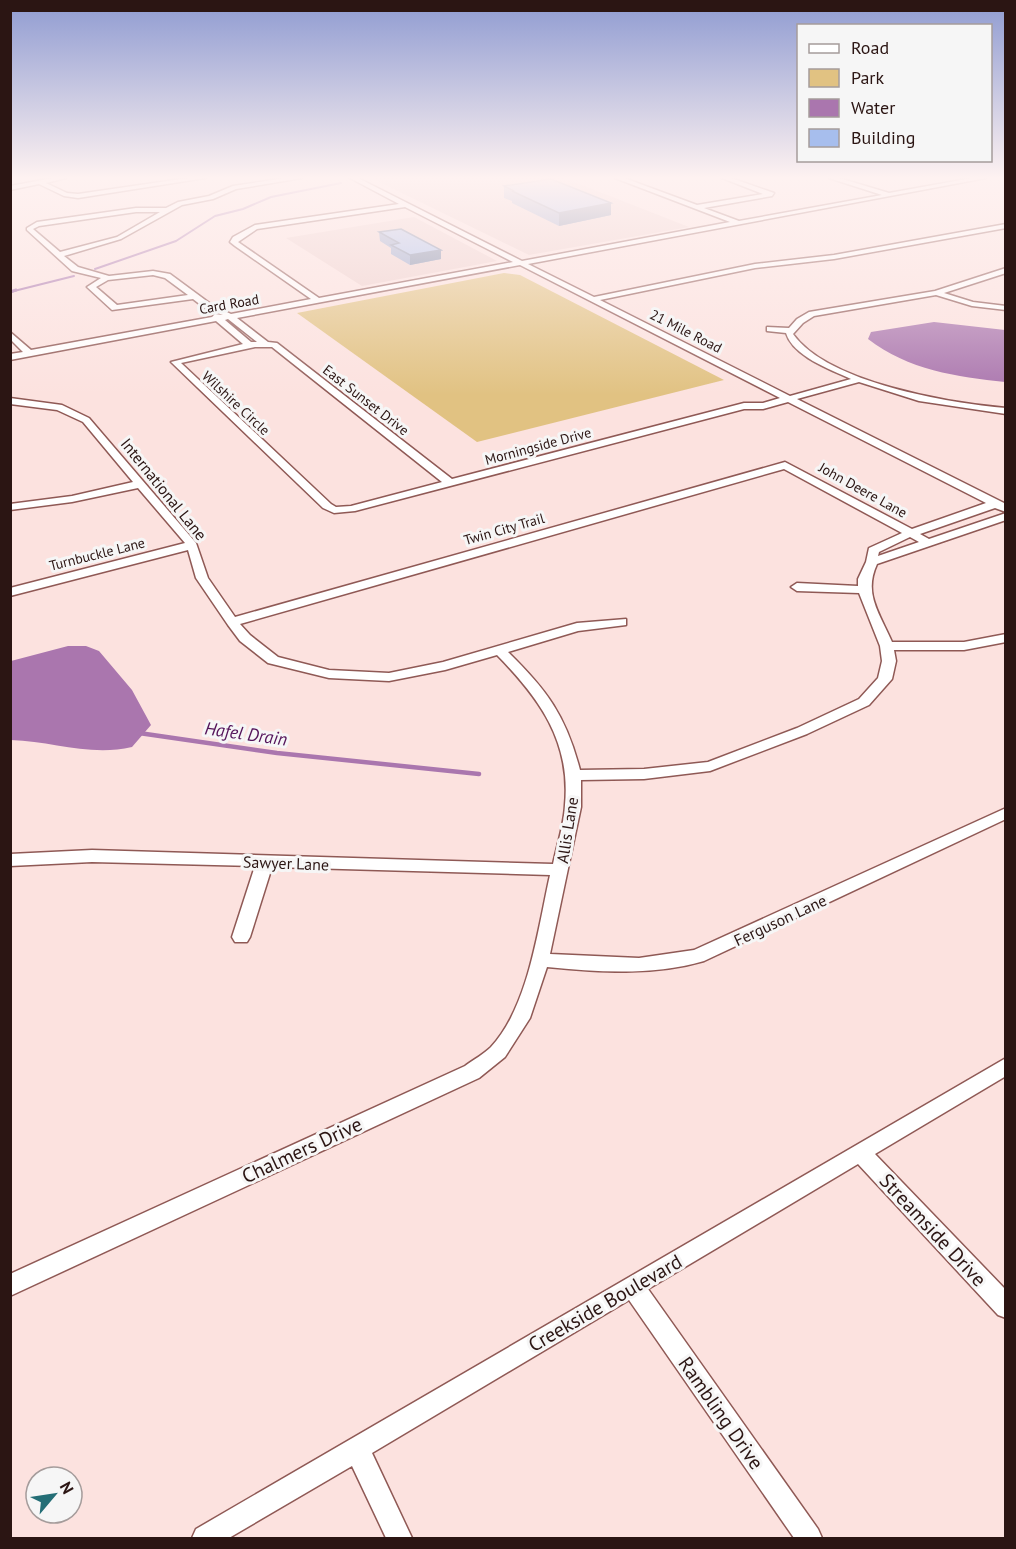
<svg xmlns="http://www.w3.org/2000/svg" width="1016" height="1549" font-family="'PT Sans',sans-serif">
<style>
.built{fill:#eed0cd}
.green{fill:#e1c282}
.water{fill:#aa76ae}
.lines{fill:none;stroke-linecap:round;stroke-linejoin:round}
.stream-far2{stroke:#aa76ae;stroke-width:2}
.stream-far1{stroke:#aa76ae;stroke-width:3}
.stream{stroke:#aa76ae;stroke-width:4.5}
.minor-casing{stroke:#8f5955;stroke-width:3}
.minor{fill:#fff;fill-rule:evenodd}
.wall{fill:#90a3cc}
.shaded-wall{fill:#7585a6}
.building{fill:#a7beed;stroke:#7585a6;stroke-width:1.5}
.labels{text-anchor:middle;stroke-width:6;stroke-linejoin:round;paint-order:stroke}
.far-street-label{font-size:14px;fill:#2b1513;stroke:#f6f6f6}
.street-label{font-size:16px;fill:#2b1513;stroke:#f6f6f6}
.water-label{font-size:18px;font-style:italic;fill:#54135a;stroke:#f6f6f6}
.near-street-label{font-size:20px;fill:#2b1513;stroke:#f6f6f6}
</style>
<rect width="100%" height="100%" fill="#fce2df"/>
<path class="built" d="M371,178H564L689,227L529,255Z
M414,217L497,261L362,286L286,238Z"/>
<path class="green" d="M504,273L520,275L724,380L477,442L297,313Z"/>
<path class="water" d="M934,322L1005,330V382C957,377 908,370 868,339L871,332Z
M68,646H86L99,651L132,690L151,725L132,747C90,757 52,741 11,740V661Z"/>
<g class="lines">
<path class="stream-far2" d="M95,269L176,241L215,216L243,209L271,197L341,183
M10,292L74,276"/>
<path class="stream-far1" d="M10,292L16,290"/>
<path class="stream" d="M139,733L277,753L479,774"/>
<g class="minor-casing">
<path id="minor" d="M53,178H66L46,183L67,193L78,194L188,178H205L78,198L64,196L39,184L10,190V186Z
M285,178H302L236,189L213,199L182,205L121,239L64,256L78,267L109,276L153,271L170,274L212,305L231,314L311,299L235,246L230,242L233,237L255,225L399,204L350,178H358L522,261L730,222L615,178H624L697,205L763,194L722,178H731L774,193L772,196L704,208L739,221L882,195L829,178H839L889,193L972,178H986L528,264L594,297L755,264L834,255L1006,224V228L834,259L755,268L600,300L790,396L851,379C829,369 793,356 786,333L767,331V327L789,328L797,319L809,312L935,291L1006,268V273L944,293L973,302L1006,306V310L972,306L936,295L814,316L803,323L793,334C828,383 949,403 1006,408V414L919,401L859,382L797,399L1006,504V512L995,508L920,534L929,539L1006,513V520L877,564C863,594 880,614 892,642H964L1006,634V642L964,650H894L896,661L892,679L869,705L807,734L710,771L644,779L581,780V807L550,954L639,958L694,950L1006,808V819L704,961C653,976 599,972 547,967L530,1018L505,1057L479,1078L10,1296V1274L465,1066C473,1060 484,1054 491,1047C529,1006 538,928 550,875L272,867L250,937L247,942H235L232,937L255,866L92,862L10,866V854L92,850L553,864C557,845 564,825 565,805C571,741 539,698 497,655L445,670L389,681L329,678L268,663L240,641L228,625L196,578L188,550L10,596V588L185,543L138,488L72,502L10,510V504L72,496L133,482L83,422L57,410L10,404V398L62,405L89,418L196,543L208,578L235,617L785,462L912,529L986,503L788,402L763,409H744L355,511L334,513L323,508L171,362L243,344L216,321L10,360V354L23,352L10,339V332L31,350L212,317L215,314L223,315L206,309L193,299L112,310L87,287L101,278L72,271L27,230V228L37,222L136,208H166L178,202L209,196L233,186ZM405,207L513,262L319,298L238,242L257,229ZM136,212H160L117,237L60,252L33,229L39,226ZM520,265L780,398L763,403H744L452,479L277,343L268,342L237,318ZM153,275L165,278L188,295L117,305L96,287L108,280ZM228,319L257,342H251L225,320ZM255,347H272L442,482L351,506L336,507L331,504L181,363ZM784,469L902,533L869,548L866,562L858,579V586L797,583L791,587L797,591L859,593L880,646L882,661L878,678L859,699L797,728L708,762L644,769L580,770C566,716 547,690 508,652L578,631L626,625V619L577,623L443,662L389,673L329,670L278,657L250,635L240,624ZM910,537L919,542L878,556L879,552Z
M1006,1058V1076L875,1154L1006,1290V1318L998,1315L858,1164L648,1289L818,1529L822,1538H794L629,1300L372,1453L412,1538H386L352,1466L229,1538H192L196,1529Z"/>
</g>
<use href="#minor" class="minor"/>
</g>
<path class="wall" d="M504,186L611,203V215L559,226L512,203V201L504,198Z
M379,232L441,259L410,265L391,254V248L380,241Z"/>
<path class="shaded-wall" d="M611,203V215L559,226V213Z
M441,250V259L410,265V255Z"/>
<path class="building" d="M551,179L611,203L559,213L512,191H514L504,186Z
M401,229L441,250L410,255L391,245L399,243L379,232Z"/>
<linearGradient id="sky" x2="0" y2="1"><stop stop-color="#8f9bd1"/><stop offset="0.45" stop-color="#fef2f1"/><stop offset="1" stop-color="#fef2f1" stop-opacity="0"/></linearGradient>
<rect width="1016" height="395" fill="url(#sky)"/>
<g class="labels">
<g class="far-street-label">
<text transform="translate(229 304) rotate(-10)" y="5">Card Road</text>
<text transform="translate(686 331) rotate(27)" y="5">21 Mile Road</text>
<text transform="translate(366 400) rotate(38)" y="5">East Sunset Drive</text>
<text transform="translate(236 403) rotate(43)" y="5">Wilshire Circle</text>
<text transform="translate(538 446) rotate(-15)" y="5">Morningside Drive</text>
<text transform="translate(863 490) rotate(29)" y="5">John Deere Lane</text>
<text transform="translate(504 529) rotate(-16)" y="5">Twin City Trail</text>
<text transform="translate(97 554) rotate(-14)" y="5">Turnbuckle Lane</text>
</g>
<g class="street-label">
<text transform="translate(164 489) rotate(51)" y="6">International Lane</text>
<text transform="translate(567 830) rotate(-81)" y="6">Allis Lane</text>
<text transform="translate(286 863) rotate(2)" y="6">Sawyer Lane</text>
<text transform="translate(780 920) rotate(-25)" y="6">Ferguson Lane</text>
</g>
<g class="water-label">
<text transform="translate(246 734) rotate(8)" y="6">Hafel Drain</text>
</g>
<g class="near-street-label">
<text transform="translate(302 1150) rotate(-25)" y="7">Chalmers Drive</text>
<text transform="translate(933 1230) rotate(47)" y="7">Streamside Drive</text>
<text transform="translate(605 1303) rotate(-30)" y="7">Creekside Boulevard</text>
<text transform="translate(721 1413) rotate(55)" y="7">Rambling Drive</text>
</g>
</g>
<rect width="1016" height="1549" fill="none" stroke="#2b1513" stroke-width="24"/>
<rect x="797" y="24" width="195" height="138" fill="#f6f6f6" stroke="#a59c9b" stroke-width="1.5"/>
<rect x="809" y="44" width="30" height="9" fill="#ffffff" stroke="#a59c9b" stroke-width="1.5"/>
<text x="851" y="54" font-size="18" fill="#2b1513">Road</text>
<rect x="809" y="69" width="30" height="18" fill="#e1c282" stroke="#a59c9b" stroke-width="1.5"/>
<text x="851" y="84" font-size="18" fill="#2b1513">Park</text>
<rect x="809" y="99" width="30" height="18" fill="#aa76ae" stroke="#a59c9b" stroke-width="1.5"/>
<text x="851" y="114" font-size="18" fill="#2b1513">Water</text>
<rect x="809" y="129" width="30" height="18" fill="#a7beed" stroke="#a59c9b" stroke-width="1.5"/>
<text x="851" y="144" font-size="18" fill="#2b1513">Building</text>
<g transform="translate(54 1495) rotate(61)"><circle r="28" fill="#f6f6f6" stroke="#a59c9b" stroke-width="1.5"/>
<path d="M0-4.5L10 22L0 15L-10 22Z" fill="#246e76"/>
<text y="-9" font-size="16" font-weight="bold" text-anchor="middle" fill="#2b1513">N</text>
</g>
</svg>
